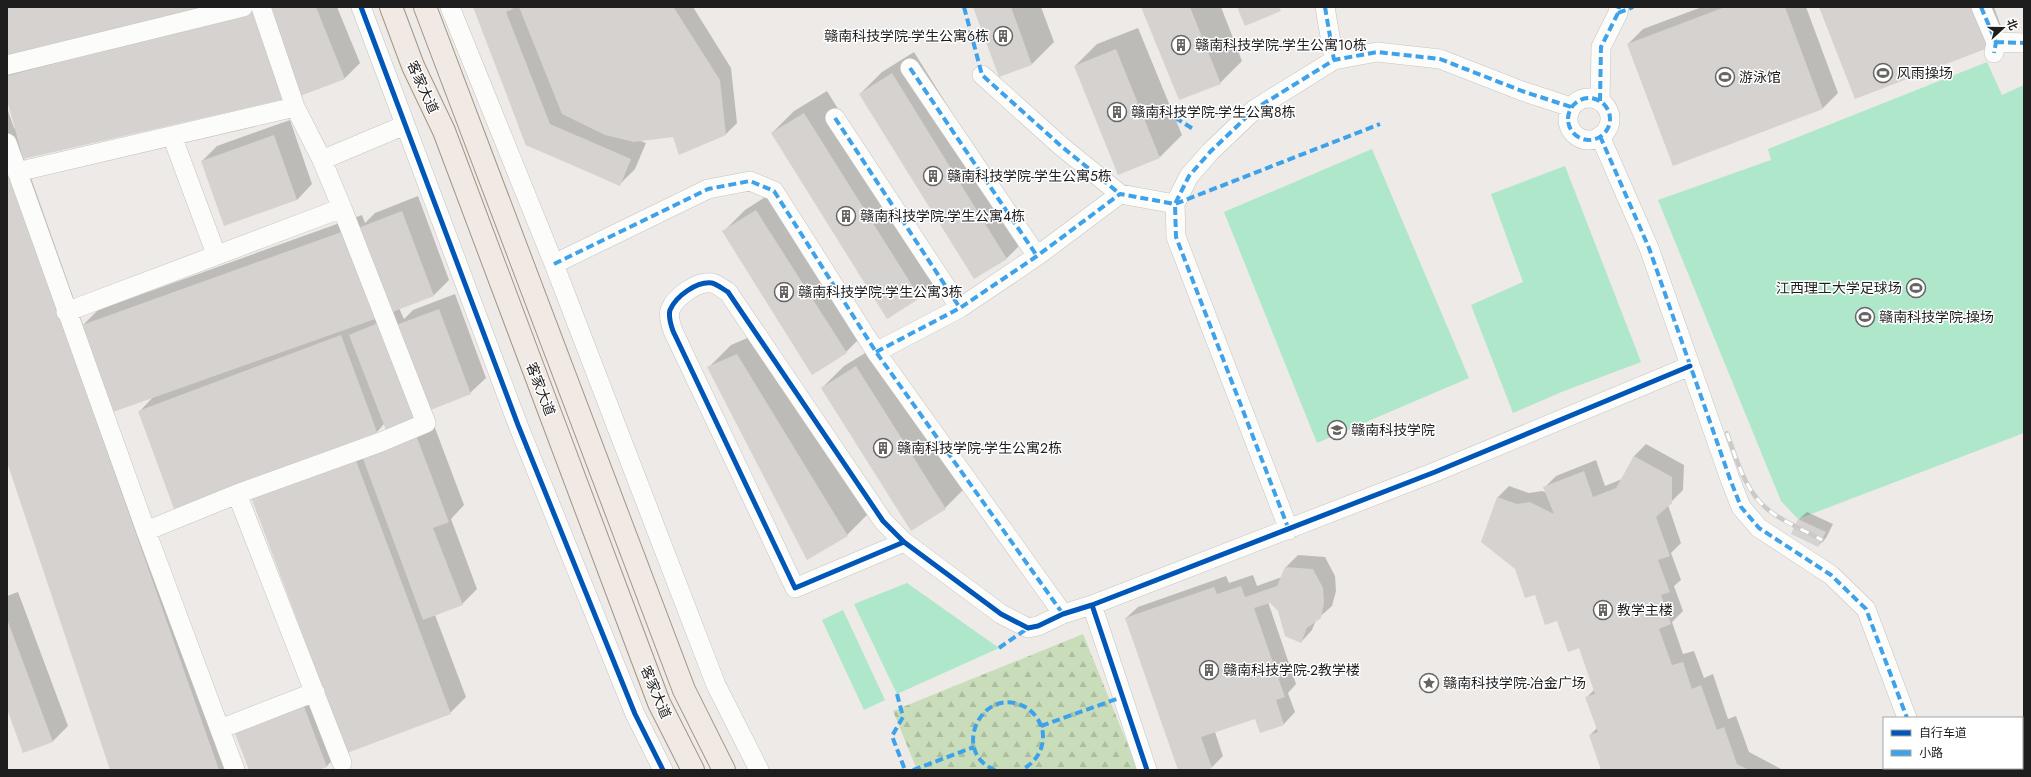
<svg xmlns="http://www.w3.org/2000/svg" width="2031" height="777" font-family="Jost,'Noto Sans SC',sans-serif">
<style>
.forest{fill:url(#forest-firs)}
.pitch{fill:#afe7ca}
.shadow{fill:#0003}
.building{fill:#d5d2cf}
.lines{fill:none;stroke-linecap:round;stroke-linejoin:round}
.minor-casing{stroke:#c5c4c3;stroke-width:20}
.major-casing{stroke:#a39583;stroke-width:24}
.minor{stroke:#fcfcfb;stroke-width:19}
.major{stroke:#f1eae4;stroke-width:22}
.rail-casing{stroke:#cacac9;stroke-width:4.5}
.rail{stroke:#fff;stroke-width:3;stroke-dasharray:9;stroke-linecap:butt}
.quiet{stroke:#3da2ea;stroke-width:4;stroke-dasharray:8 4;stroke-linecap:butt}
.cycleway-casing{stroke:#fff;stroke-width:8}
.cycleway{stroke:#0057b8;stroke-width:5}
.labels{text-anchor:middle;stroke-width:3;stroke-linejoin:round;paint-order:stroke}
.poi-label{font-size:14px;fill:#1e1e1e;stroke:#fff;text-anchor:start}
.street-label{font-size:14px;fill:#1e1e1e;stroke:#fff}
</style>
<defs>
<pattern id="forest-firs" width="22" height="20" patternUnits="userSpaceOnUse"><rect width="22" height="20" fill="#caddba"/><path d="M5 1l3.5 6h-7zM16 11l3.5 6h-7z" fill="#adbd9f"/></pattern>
</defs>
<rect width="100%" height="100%" fill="#edeae7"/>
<path class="forest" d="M1083,634L1138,770H917L893,711Z"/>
<path class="pitch" d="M1987,62L2002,95L2024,85V433L1798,519L1781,501L1658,200L1771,160L1768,149Z
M1372,149L1469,378L1317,443L1224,212Z
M1565,166L1641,362L1564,391L1513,413L1471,305L1523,282L1491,194Z
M907,583L999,648L897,694L854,604Z
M843,610L885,700L864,710L822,620Z"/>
<path class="shadow" d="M230,7H337L360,63L345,78L300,95L24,158L83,325L98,310L362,215L365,223L375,213L418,196L449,280L434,295L399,308L404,319L413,310L455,294L486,378L470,393L384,424L377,432L175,507L139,412L154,396L113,411L239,770H111L7,459V108L14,128H16L7,97V73Z
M474,7H693L731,68L737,123L726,134L673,136L638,140L646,143L635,169L620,184L526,145Z
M974,7H1041L1054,42L1032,64Z
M1142,7H1221L1242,61L1220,83Z
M1702,7H1806L1838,93L1823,108L1673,164L1628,44L1643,29Z
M1820,7H1994L2003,32L1987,47Z
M1138,28L1182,135L1160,157L1075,66L1097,44Z
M914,52L1029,236L1007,258L975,278L860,94L882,72Z
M827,91L941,276L919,298L772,133L794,111Z
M290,120L312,184L297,200L202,161L217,146Z
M779,188L868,330L846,352L723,232L745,210Z
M759,333L869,513L847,535L709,367L731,345Z
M878,345L967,486L945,508L822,388L844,366Z
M432,420L464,505L451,519L477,589L462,604L435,615L466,697L450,713L252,497Z
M1646,444L1684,465L1683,490L1668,505L1681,543L1671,553L1681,580L1674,586L1683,611L1672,622L1683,654L1694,651L1704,678L1713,674L1728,719L1736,716L1749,752L1783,770H1600L1602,768L1590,735L1597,728L1587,697L1595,689L1580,647L1535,594L1498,497L1509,486L1529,493L1542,491L1547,493L1545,487L1556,476L1596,460L1605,486L1622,479L1634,456Z
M1807,512L1833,524L1826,538L1818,546L1792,533L1799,519Z
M1298,555L1325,557L1335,576L1336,591L1332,606L1316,620L1312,630L1301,642L1279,610L1270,602H1268L1296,684L1288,693L1295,712L1284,724L1256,717L1215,732L1223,756L1212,767L1204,770H1179L1126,618L1138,607L1226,576L1229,583L1253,575L1257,586L1282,577L1286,567Z
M18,592L68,726L52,742L7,707V596Z
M319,690L342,750L327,766L316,770H250L235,731Z"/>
<path class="building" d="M7,7H202L7,61Z
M267,7H316L345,79L300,96Z
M473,7H512L513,9L506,12L550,124L631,159L620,186L526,145Z
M519,7L674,8L720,80L726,135L679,155L673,137L634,142L605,135L562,114Z
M973,7H1011L1032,65L999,77Z
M1141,7H1190L1221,84L1179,100Z
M1237,7H1279L1281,11L1245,26Z
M1725,7H1785L1823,109L1673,166L1627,44Z
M1819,7H1973L1988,48L1855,99Z
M259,10L285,99L23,159L7,100V76Z
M1116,49L1160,158L1118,175L1074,66Z
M892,73L1007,259L974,279L859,94Z
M804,113L920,298L887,319L771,133Z
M274,135L297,200L224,226L201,161Z
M7,167L219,770H110L7,462Z
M756,210L847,353L812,375L722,231Z
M402,211L434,296L390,313L358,228Z
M347,230L378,318L113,412L82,325Z
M439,309L471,394L428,411L396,325Z
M383,321L420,416L386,430L349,335Z
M341,335L377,432L174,509L138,411Z
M737,354L848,536L807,560L707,367Z
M856,366L946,509L911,531L821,388Z
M416,435L449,522L433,528L463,605L423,620L362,456Z
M1634,456L1672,477V503L1656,517L1670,556L1658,560L1670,592L1661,595L1671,624L1659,629L1672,665L1683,662L1692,689L1701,685L1717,730L1724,727L1737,764L1749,770H1601L1589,735L1598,732L1585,697L1595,694L1579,648L1568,652L1557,621L1545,625L1535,595L1525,598L1515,569L1481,542L1497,497L1517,504L1530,502L1554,514L1543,487L1584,471L1593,497L1616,488Z
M355,458L451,714L347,753L251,497Z
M1798,519L1826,532L1818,547L1791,534Z
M1285,567L1313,569L1323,588L1324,603L1321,618L1307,628L1301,643L1285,636L1278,611L1270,603L1254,608L1285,697L1276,700L1284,725L1260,733L1255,719L1201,737L1212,768L1207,770H1178L1125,618L1214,587L1217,594L1241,586L1245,597L1277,586Z
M7,619L53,742L23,753L7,709Z
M303,704L327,767L318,770H249L234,731Z"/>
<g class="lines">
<g class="minor-casing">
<path id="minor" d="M261,7L295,107
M361,7L518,425L635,714L663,770
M450,7L554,264L716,685L759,770
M1325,7L1334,60
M1981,7L1996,42L1994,53
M1996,42L2024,43
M7,65L243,7
M910,68L1037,256
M982,75L1061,146L1120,194
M1568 119a21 21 0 1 1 42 0a21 21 0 1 1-42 0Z
M1600,101L1601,47L1618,13L1619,7
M835,118L960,308
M172,136L216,254
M1600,136L1649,248L1730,479L1741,507L1759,528L1831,575L1866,609L1907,718
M7,143L146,531L235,770
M17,172L295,107L322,160
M554,264L708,189L750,181L774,191L876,352L1063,614
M66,312L342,208L322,160L405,125
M876,352L960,308L1037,256L1120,194L1175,204
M237,494L342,763
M1289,530L1176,237L1175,204L1189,176L1210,152L1255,109L1334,60L1377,52L1440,59L1522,91L1571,107
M146,531L237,494L381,442L426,423L342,208
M904,542L883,521L728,292C724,290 717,284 712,283C697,281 676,296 670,310C668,317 671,325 673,331L795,588L904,542L1001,614L1028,628L1038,626L1063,614L1092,605
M220,729L315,692
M1961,768L1965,770
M1147,770L1092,605L1435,472L1690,366
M1930,770L1933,768"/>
</g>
<g class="major-casing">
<path id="major" d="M391,7L413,66L444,131L659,703L693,770
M425,7L684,690L724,770"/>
</g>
<use href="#minor" class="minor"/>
<use href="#major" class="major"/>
<g class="rail-casing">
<path id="rail" d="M1727,433C1737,461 1746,494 1771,512C1786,523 1806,531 1822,540"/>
</g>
<use href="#rail" class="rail"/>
<path class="quiet" d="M964,7L982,75L1061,146L1120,194
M1325,7L1334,60
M1981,7L1996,42L1994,53
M1618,13L1633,7
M1996,42L2024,43
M910,68L1037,256
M1568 119a21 21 0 1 1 42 0a21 21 0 1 1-42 0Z
M1600,101L1601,47L1618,13L1619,7
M1165,111L1193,129
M835,118L960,308
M1600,136L1649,248L1730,479L1741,507L1759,528L1831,575L1866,609L1907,718
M554,264L708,189L750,181L774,191L876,352L1063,614
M876,352L960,308L1037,256L1120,194L1175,204L1380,124
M1289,530L1176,237L1175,204L1189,176L1210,152L1255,109L1334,60L1377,52L1440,59L1522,91L1571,107
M999,648L1028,628
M897,694L903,717L892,736L905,770
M1041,726L1122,697
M1961,768L1965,770
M913,770L974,747
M995,770C949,752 983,682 1027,708C1036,714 1043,725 1043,736C1043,752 1035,762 1022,770
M1930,770L1933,768"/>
<g class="cycleway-casing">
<path id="cycleway" d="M361,7L518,425L635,714L663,770
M904,542L883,521L728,292C724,290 717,284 712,283C697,281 676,296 670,310C668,317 671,325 673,331L795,588L904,542L1001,614L1028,628L1038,626L1063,614L1092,605
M1147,770L1092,605L1435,472L1690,366"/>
</g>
<use href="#cycleway" class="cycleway"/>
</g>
<defs>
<g id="building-ring" transform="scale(1)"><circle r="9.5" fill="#fff" stroke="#666564" stroke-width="1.5"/><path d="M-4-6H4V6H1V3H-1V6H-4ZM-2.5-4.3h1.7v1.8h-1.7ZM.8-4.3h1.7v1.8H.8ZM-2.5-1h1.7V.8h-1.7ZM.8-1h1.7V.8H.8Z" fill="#666564"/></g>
<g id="stadium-ring" transform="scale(1)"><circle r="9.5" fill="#fff" stroke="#666564" stroke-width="1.5"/><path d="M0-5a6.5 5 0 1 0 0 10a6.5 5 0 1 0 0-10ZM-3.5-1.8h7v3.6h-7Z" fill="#666564"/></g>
<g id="university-ring" transform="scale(1)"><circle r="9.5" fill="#fff" stroke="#666564" stroke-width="1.5"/><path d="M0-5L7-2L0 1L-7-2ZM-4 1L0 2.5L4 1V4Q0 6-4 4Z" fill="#666564"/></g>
<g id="sight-ring" transform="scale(1)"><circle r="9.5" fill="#fff" stroke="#666564" stroke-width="1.5"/><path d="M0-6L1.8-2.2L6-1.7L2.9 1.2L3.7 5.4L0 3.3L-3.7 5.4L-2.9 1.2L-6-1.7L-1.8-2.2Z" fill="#666564"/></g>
</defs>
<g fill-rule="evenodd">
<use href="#building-ring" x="1003" y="36"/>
<use href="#building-ring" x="1181" y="45"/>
<use href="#stadium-ring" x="1883" y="73"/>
<use href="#stadium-ring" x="1725" y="77"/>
<use href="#building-ring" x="1117" y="112"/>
<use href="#building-ring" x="933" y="176"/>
<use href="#building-ring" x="846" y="216"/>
<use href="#stadium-ring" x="1916" y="288"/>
<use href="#building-ring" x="784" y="292"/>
<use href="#stadium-ring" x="1865" y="317"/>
<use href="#university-ring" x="1337" y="430"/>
<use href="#building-ring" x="883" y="448"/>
<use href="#building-ring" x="1603" y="610"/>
<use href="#building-ring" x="1209" y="670"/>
<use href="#sight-ring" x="1429" y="683"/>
</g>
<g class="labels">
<g class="poi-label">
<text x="989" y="41" text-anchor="end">赣南科技学院-学生公寓6栋</text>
<text x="1195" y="50">赣南科技学院-学生公寓10栋</text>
<text x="1897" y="78">风雨操场</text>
<text x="1739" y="82">游泳馆</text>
<text x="1131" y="117">赣南科技学院-学生公寓8栋</text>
<text x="947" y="181">赣南科技学院-学生公寓5栋</text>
<text x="860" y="221">赣南科技学院-学生公寓4栋</text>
<text x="1902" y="293" text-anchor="end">江西理工大学足球场</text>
<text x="798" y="297">赣南科技学院-学生公寓3栋</text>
<text x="1879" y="322">赣南科技学院-操场</text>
<text x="1351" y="435">赣南科技学院</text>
<text x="897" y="453">赣南科技学院-学生公寓2栋</text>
<text x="1617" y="615">教学主楼</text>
<text x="1223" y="675">赣南科技学院-2教学楼</text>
<text x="1443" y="688">赣南科技学院-冶金广场</text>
</g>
<g class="street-label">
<text transform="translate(423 87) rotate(66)" y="5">客家大道</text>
<text transform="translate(541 389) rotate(69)" y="5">客家大道</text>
<text transform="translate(656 692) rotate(67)" y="5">客家大道</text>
</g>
</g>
<rect width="2031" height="777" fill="none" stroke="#1e1e1e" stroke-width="16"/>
<rect x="1883" y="717" width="140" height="52" fill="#ffffff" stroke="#a5a5a5"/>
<rect x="1891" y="730" width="20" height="6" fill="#0057b8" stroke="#a5a5a5"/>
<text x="1919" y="737" font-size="12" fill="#1e1e1e">自行车道</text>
<rect x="1891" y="750" width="20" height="6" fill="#3da2ea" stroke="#a5a5a5"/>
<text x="1919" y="757" font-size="12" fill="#1e1e1e">小路</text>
<g transform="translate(2003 28) rotate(69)" stroke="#ffffff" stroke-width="3" paint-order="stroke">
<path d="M0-3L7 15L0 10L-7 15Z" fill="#1e1e1e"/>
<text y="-6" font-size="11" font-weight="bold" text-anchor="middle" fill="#1e1e1e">北</text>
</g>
</svg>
